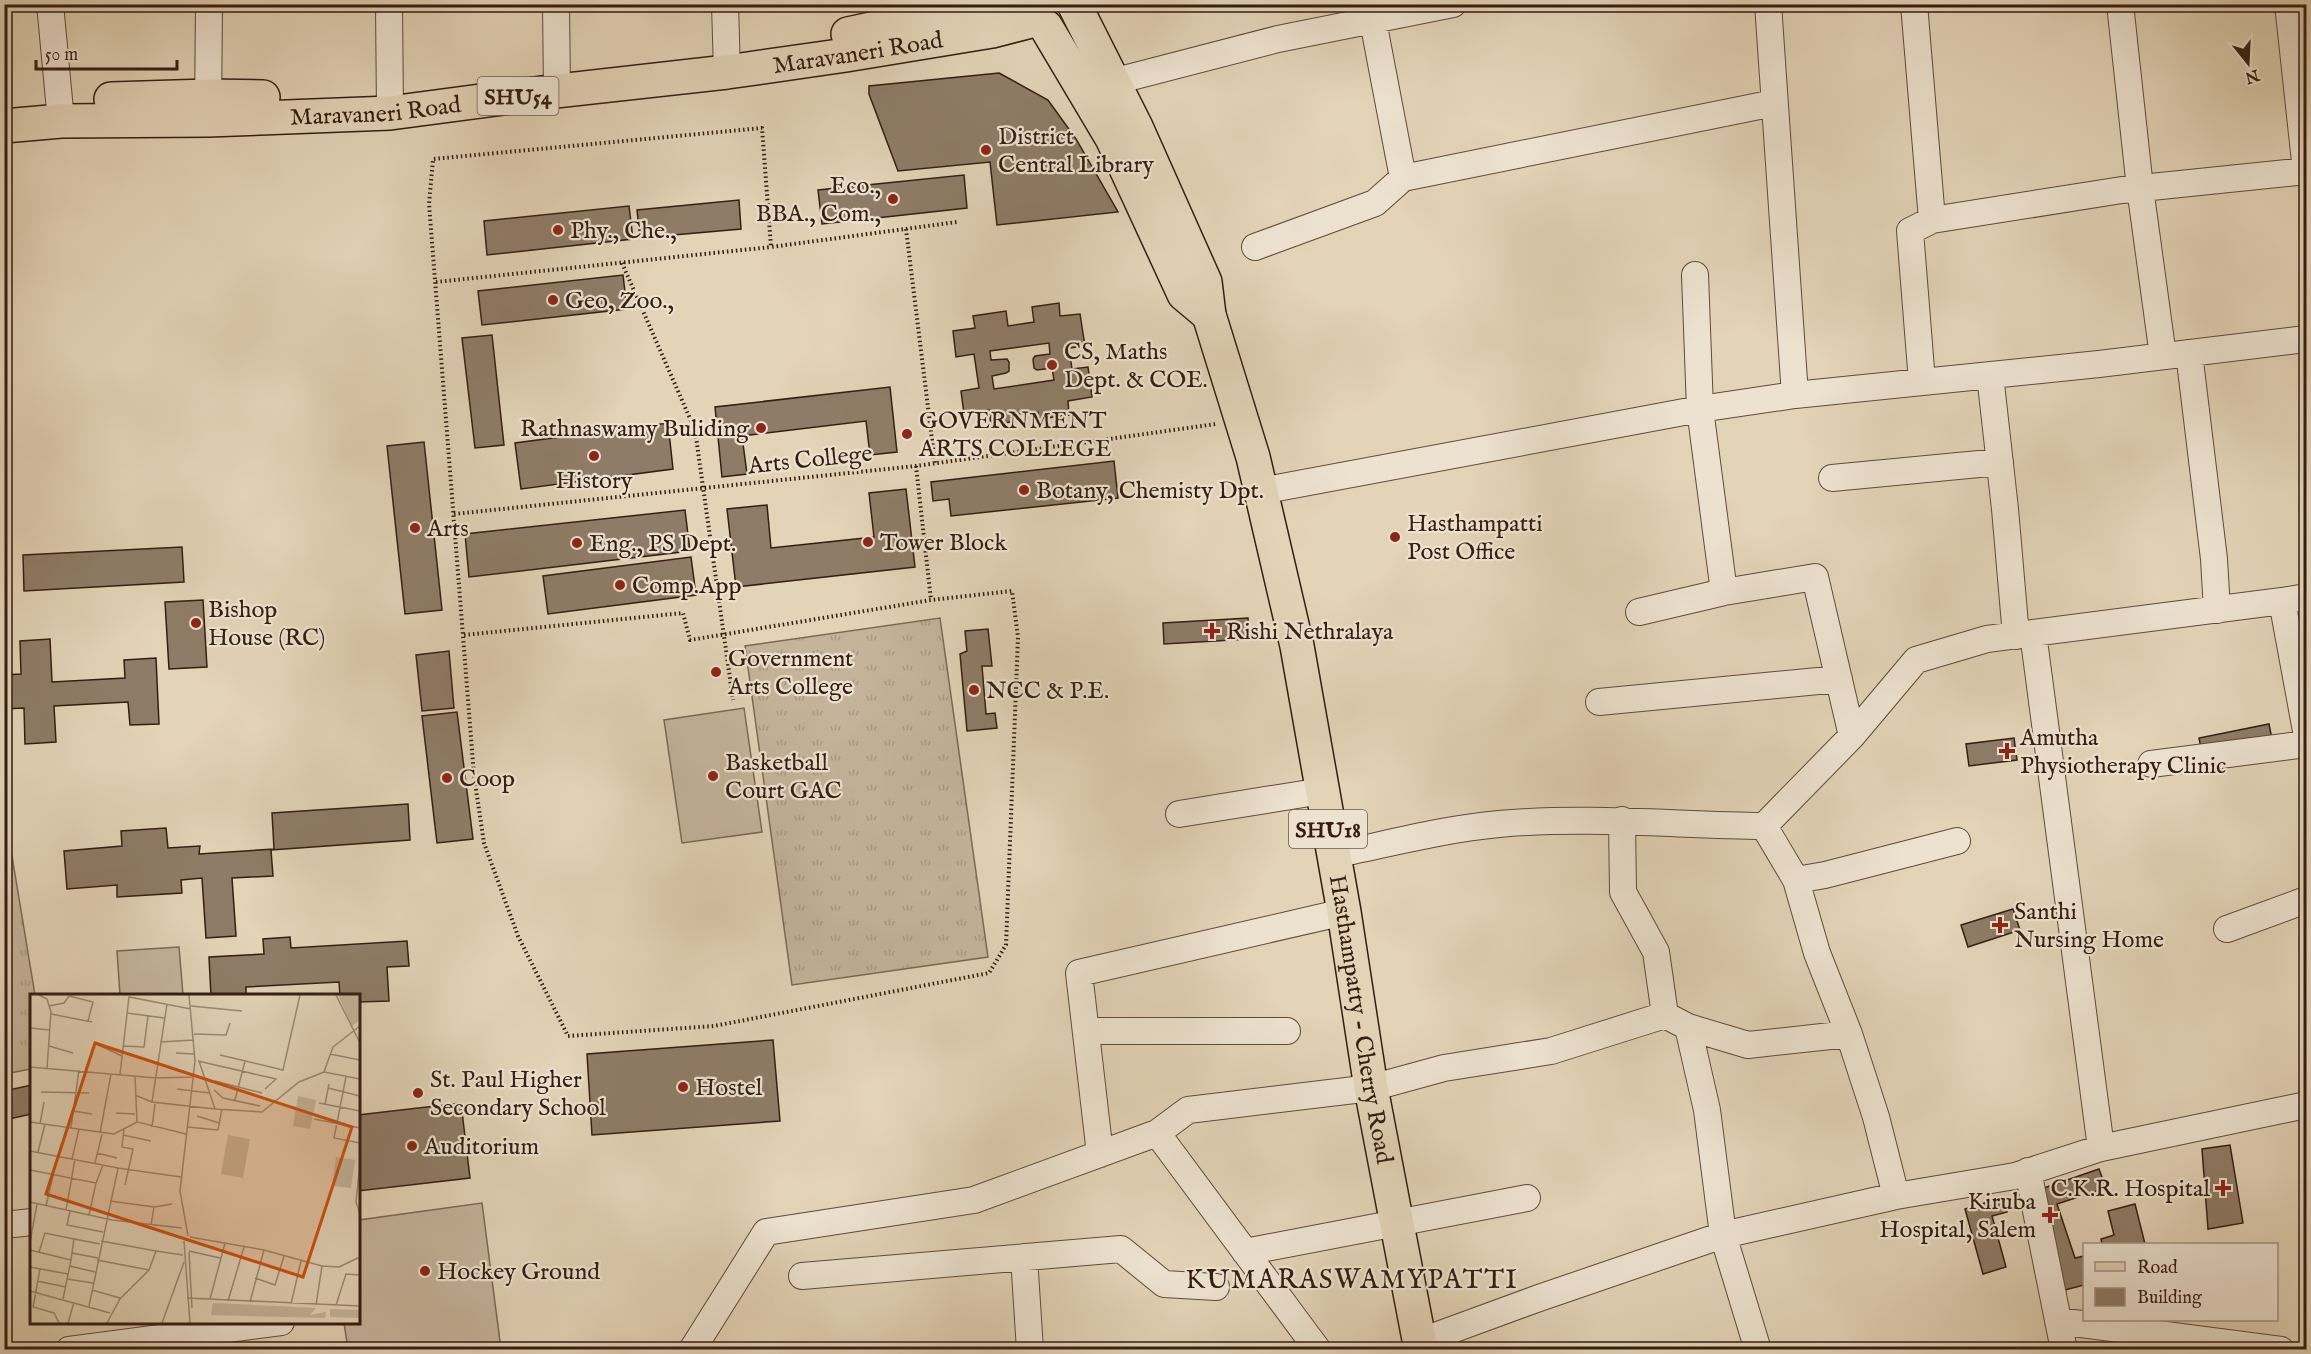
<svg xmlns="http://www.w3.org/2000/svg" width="2311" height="1354" font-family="'IM FELL English',serif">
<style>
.grass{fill:url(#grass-tufts);stroke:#7d6857;stroke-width:1.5}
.pitch{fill:#c5b49b;stroke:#7d6857;stroke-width:1.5}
.building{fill:#8f7c68;stroke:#351d13;stroke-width:1.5;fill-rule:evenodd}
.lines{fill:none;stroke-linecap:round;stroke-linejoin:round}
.minor-casing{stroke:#604a3c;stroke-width:28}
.major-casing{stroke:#351d13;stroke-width:36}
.path{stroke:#351d13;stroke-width:4;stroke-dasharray:1.5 3;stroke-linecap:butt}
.minor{stroke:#ede2d0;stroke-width:26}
.major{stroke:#e3d3b7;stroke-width:33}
.poi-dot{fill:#8f2418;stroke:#ede2d0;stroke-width:2}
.labels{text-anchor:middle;stroke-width:4.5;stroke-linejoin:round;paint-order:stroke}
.shield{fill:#ede2d0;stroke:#6c584c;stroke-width:1.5}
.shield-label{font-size:22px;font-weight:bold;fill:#351d13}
.street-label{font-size:24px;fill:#351d13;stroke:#ede2d0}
.poi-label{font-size:24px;fill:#351d13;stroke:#ede2d0;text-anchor:start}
.quarter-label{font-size:27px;letter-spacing:1.5px;fill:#351d13;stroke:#ede2d0}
.inset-road{fill:none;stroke:#9d8a75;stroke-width:1.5}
.view{fill:#cd500d;fill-opacity:0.15;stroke:#cd500d;stroke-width:3}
.inset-edge{fill:none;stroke:#351d13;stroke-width:3}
</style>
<defs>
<pattern id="grass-tufts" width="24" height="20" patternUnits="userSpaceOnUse" patternTransform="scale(1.5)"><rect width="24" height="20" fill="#c5b49b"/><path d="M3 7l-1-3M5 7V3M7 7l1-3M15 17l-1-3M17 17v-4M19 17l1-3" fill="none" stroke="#aa9a85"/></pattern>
</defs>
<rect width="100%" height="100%" fill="#e3d3b7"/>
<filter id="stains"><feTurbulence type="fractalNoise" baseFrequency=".00333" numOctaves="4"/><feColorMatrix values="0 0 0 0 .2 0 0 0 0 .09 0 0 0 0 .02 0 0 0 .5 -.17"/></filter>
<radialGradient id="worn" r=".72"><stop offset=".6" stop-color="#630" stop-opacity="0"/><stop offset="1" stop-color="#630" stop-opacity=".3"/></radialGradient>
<path class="grass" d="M940,618L988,957L792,985L745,646Z
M5,820H6L35,995L32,996L31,1069L5,1074Z"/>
<path class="pitch" d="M744,708L762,832L682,843L664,720Z
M179,947L183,995H120L117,951Z
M482,1203L501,1349H348L344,1323L358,1322L359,1220Z"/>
<path class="building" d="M999,73L1048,100L1076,139L1118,212L997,225L990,162L898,171L869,94V86Z
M964,175L967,208L822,224L818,190Z
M739,200L741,229L640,238L637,210Z
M629,206L633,239L487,255L484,221Z
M623,275L627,309L482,325L478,291Z
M1059,303L1060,316L1080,314L1085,346L1069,348L1072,369L1088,367L1092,397L1068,401L1069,415L1039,419L1038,412L1016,414L1017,421L991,425L989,410L964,414L961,391L979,388L974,354L956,357L953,331L975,328L973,316L1006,311L1008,326L1034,322L1032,307ZM1049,343L1050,354L1035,356L1033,359L1034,368L1037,370L1052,368L1054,380L994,389L992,376L1006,373L1009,371V362L1007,359L991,360L990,351Z
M492,335L504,445L475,448L462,338Z
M890,387L897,452L870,455L866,421L742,436L747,474L722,477L715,407Z
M668,423L673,469L521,489L515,443Z
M424,442L442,610L405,614L387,446Z
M1114,461L1118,498L951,516L949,499L933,501L931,482Z
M906,489L915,567L736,587L727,509L767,505L771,548L874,537L869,493Z
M685,510L690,551L469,577L465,534Z
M182,547L184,582L24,591L23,555Z
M691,557L696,595L548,614L543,576Z
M203,600L207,667L169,669L165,602Z
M1248,618L1249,639L1164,644L1163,623Z
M988,629L992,666H982L986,714L995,713L997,728L967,731L960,654L967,651L965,631Z
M50,639L52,682L125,678L124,660L156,658L159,724L130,725L128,702L54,706L56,742L25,744L24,708L4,709V675L21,674L20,641Z
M449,651L454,708L422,711L416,655Z
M457,712L473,839L437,843L422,716Z
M2269,724L2274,750L2204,764L2199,738Z
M2014,738L2017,760L1969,766L1966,744Z
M408,804L410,840L271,850L273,876L232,878L236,936L206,938L202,878L181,880L182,893L117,897V885L67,889L64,851L122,846L121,831L166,828L168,848L200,846L199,854L274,849L272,813Z
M2013,909L2020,930L1968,947L1961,925Z
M290,937L291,948L407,941L409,966L387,967L389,1001L358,1002V996H340L339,982L246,987V996H211L209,957L264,954L263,939Z
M773,1040L780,1121L592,1135L587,1054Z
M32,1085V1114L4,1120V1091Z
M461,1103L470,1178L358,1191V1115Z
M2230,1145L2243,1223L2208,1229L2202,1149Z
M2099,1169L2106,1188L2057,1204L2075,1258L2084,1256V1285L2050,1294L2035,1191Z
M1988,1202L1989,1206L2004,1202L2007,1212L1992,1216L2006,1267L1983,1274L1965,1209Z
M2135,1204L2145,1244H2102L2101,1239L2114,1235L2108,1211Z"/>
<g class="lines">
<g class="minor-casing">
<path id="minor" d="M50,4L61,121
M389,4L390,113
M556,4L557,91
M725,4L727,72
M1914,4L1932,220L2122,190L2306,171
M2120,4L2140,188L2163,356
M2288,4L2306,171
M1373,21L1403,178L1774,103
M1112,82L1278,39L1453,4
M208,114L209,4
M1255,247L1375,203L1403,178
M1695,275L1700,409L1724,592L1815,577L1852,736
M2189,353L2214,559L2217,610
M1990,375L2005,509L2016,636
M1922,382L1910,231L1932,220
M1795,395L2099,364L2306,339
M1832,478L2000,462
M1261,491L1700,409L1795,395L1768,4
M2306,597L2282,601L2306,731
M1639,612L1724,592
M2033,633L2101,1148
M1599,702L1839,679
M2151,764L2306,744
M1179,814L1322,791
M1622,820L1623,892L1656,952L1665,1015
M1764,826L1852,736L1916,660L1987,639L2282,601
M1333,855C1388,844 1443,829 1499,824C1588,816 1675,825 1764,826L1796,880L1817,953L1849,1034L1876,1117L1896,1196
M1796,880L1825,875L1957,841
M2227,929L2306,900
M1688,1027L1748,1045L1849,1034
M1086,1031H1287
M1157,1133L1188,1110L1371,1088L1444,1068L1551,1051L1665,1015L1688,1027L1707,1110L1723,1235L1758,1350
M1100,1154L1079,973L1344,912
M2028,1171L2064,1350
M4,1225L32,1222
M1245,1252L1527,1198
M1024,1257L1030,1350
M802,1276L1121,1249L1164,1284L1216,1287
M2058,1321L2281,1350
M1419,1342L1539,1298L1723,1235L1896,1196L2015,1176L2101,1148L2306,1105
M69,1350L281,1322
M692,1350L766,1232L974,1200L1157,1133L1318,1350"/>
</g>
<g class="major-casing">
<g id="major">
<path id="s1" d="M1074,4L1136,127L1205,282L1209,315L1253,457L1297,646L1344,912L1371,1088L1421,1350"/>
<path d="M1046,27L1112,138L1184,294L1209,315"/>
<path d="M848,34L987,4"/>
<path d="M111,99L208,96L263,97"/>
<path id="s2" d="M4,126L61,121L208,120L390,113L557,91L727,72L846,55L992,31L1027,22"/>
</g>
</g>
<path class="path" d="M906,229L935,464
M622,263L695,430L733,700
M436,282L771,247
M916,466L931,600
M454,514L916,466L1216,424
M464,635L683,613L690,640L931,600L1012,591L1018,637L1006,945L989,973L714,1026L568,1036L518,936L484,843L474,776L429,204L433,159L762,128L771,247L957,222"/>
<use href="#minor" class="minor"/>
<use href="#major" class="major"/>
</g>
<g class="poi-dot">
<circle cx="986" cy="150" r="6"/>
<circle cx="893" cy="199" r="6"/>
<circle cx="558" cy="230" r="6"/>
<circle cx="553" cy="300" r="6"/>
<circle cx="1052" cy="365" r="6"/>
<circle cx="761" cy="428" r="6"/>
<circle cx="907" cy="434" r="6"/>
<circle cx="594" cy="456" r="6"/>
<circle cx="1024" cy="490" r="6"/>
<circle cx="415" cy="528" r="6"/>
<circle cx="1395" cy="537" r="6"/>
<circle cx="868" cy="542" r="6"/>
<circle cx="577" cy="543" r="6"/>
<circle cx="620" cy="585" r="6"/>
<circle cx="196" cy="623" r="6"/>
<path d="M1209 622h6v6h6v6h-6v6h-6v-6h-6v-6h6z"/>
<circle cx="716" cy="672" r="6"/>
<circle cx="974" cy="690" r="6"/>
<path d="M2004 742h6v6h6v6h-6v6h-6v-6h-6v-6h6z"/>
<circle cx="713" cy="776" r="6"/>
<circle cx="447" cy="778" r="6"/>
<path d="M1997 916h6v6h6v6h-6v6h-6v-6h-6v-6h6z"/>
<circle cx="683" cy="1087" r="6"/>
<circle cx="418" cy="1093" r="6"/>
<circle cx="412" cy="1146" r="6"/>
<path d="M2220 1179h6v6h6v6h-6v6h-6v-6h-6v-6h6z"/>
<path d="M2047 1206h6v6h6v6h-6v6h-6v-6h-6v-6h6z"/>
<circle cx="425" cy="1271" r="6"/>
</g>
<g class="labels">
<g class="shield">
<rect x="477.5" y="77" width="81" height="38" rx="4.5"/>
<rect x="1289" y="810" width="78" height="38" rx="4.5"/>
</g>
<g class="shield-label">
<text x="518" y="104">SHU54</text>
<text x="1328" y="837">SHU18</text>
</g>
<g class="street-label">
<text dy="8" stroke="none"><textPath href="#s2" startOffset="858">Maravaneri Road</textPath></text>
<text dy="8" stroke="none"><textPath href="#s2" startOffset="372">Maravaneri Road</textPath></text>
<text transform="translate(810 459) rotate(-6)" y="8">Arts College</text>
<text dy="8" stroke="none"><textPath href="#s1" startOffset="1062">Hasthampatty - Cherry Road</textPath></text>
</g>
<g class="poi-label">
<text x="998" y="144">District<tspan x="998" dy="28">Central Library</tspan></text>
<text x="881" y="193" text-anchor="end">Eco.,<tspan x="881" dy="28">BBA., Com.,</tspan></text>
<text x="570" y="238">Phy., Che.,</text>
<text x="565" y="308">Geo, Zoo.,</text>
<text x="1064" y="359">CS, Maths<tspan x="1064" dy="28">Dept. &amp; COE.</tspan></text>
<text x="919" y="428">GOVERNMENT<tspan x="919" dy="28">ARTS COLLEGE</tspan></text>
<text x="749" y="436" text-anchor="end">Rathnaswamy Buliding</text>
<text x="594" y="488" text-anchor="middle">History</text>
<text x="1036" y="498">Botany, Chemisty Dpt.</text>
<text x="1407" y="531">Hasthampatti<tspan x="1407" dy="28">Post Office</tspan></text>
<text x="427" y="536">Arts</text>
<text x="880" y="550">Tower Block</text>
<text x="589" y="551">Eng., PS Dept.</text>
<text x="632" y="593">Comp.App</text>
<text x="208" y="617">Bishop<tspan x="208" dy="28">House (RC)</tspan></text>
<text x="1226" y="639">Rishi Nethralaya</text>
<text x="728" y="666">Government<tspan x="728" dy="28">Arts College</tspan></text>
<text x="986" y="698">NCC &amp; P.E.</text>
<text x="2020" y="745">Amutha<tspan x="2020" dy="28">Physiotherapy Clinic</tspan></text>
<text x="725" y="770">Basketball<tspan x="725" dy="28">Court GAC</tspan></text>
<text x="459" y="786">Coop</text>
<text x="2014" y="919">Santhi<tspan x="2014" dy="28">Nursing Home</tspan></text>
<text x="430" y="1087">St. Paul Higher<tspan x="430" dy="28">Secondary School</tspan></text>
<text x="695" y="1095">Hostel</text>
<text x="424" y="1154">Auditorium</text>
<text x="2210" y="1196" text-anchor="end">C.K.R. Hospital</text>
<text x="2036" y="1209" text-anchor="end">Kiruba<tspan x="2036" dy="28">Hospital, Salem</tspan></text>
<text x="437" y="1279">Hockey Ground</text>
</g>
<g class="quarter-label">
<text x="1352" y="1288">KUMARASWAMYPATTI</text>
</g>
</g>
<g transform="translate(30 994)">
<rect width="330" height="330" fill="#e3d3b7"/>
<path d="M198,141L220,145L213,184L191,180ZM306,163L325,166L321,194L302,192ZM183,309L286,314L280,321L296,318L295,324L181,321ZM300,315L330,316V324L300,323Z" fill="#c5b49b"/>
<path d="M308,1H330V26L322,32Z" fill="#c5b49b"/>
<path d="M268,102L286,106L280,135L263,132Z" fill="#c5b49b"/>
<path class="inset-road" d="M9,1L17,5L21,18L17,74M306,1L330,49M39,2L63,8L58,27M137,10L122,108L185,115M19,12L34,9L39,2M161,12L212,17M97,19L134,24M21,20L62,28M330,32L303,53L294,78L330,85M0,34L20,36M164,40L196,41L200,29M130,48L163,46M64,49L92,62M19,52L43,59M93,52L114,53L118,22M146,59L164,60M300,60L330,66M190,61L253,76L270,1M168,67L246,85L235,95M169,67L185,115L232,118L269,88L294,78M0,73L126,84L164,83M90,80L99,3L161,15M105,82L107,128L156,140M316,83L304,144L330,149M185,87L232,99M298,94L330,102M147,95L180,99M184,96L193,104L230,112M11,98L59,99M105,101L122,108M205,106L215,67M289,109L330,117M295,110L299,90M43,117L62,120M86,119L105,120M167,122L189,129M284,125L330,134M0,128L41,134L49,76M10,130L14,108M122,133L125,110M157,133L188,136L192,115M41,134L84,140L107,128M94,135L92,153L103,155L95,191M70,139L81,80M93,141L121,147M0,157L88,174M8,158L15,130M67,159L87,164M42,165L49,135M65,169L72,140M330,169L326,208L330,220M0,176L66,189L59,221M66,189L73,171M80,207L124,213L121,231M0,208L82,226L152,234M16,212L23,181M124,213L142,210M36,216L45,165M40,217L37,231L73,238M158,242L150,197L165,67L159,1M160,243L234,256L292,272L309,273L330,263M71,247L126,257M154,247L160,329M0,248L7,210M0,256L41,266L33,305M159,257L190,264M9,258L15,239L44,245M159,258L162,314M42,259L68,264M41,266L44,245L70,250M67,266L119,276M40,272L65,278M0,273L38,280M10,275L3,313L24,319L29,329M225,284L245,291L254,262M37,285L63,289M7,287L36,293M62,296L90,304M0,297L80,319M157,304L330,312M180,305L195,249M198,307L214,253M220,308L234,256M261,310L271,267M286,311L292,272M306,311L316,280L330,281M59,312L88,174L151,183M38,329L44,308M77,329L90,305L119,276L126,257L153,261M132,329L154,268"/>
<path class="view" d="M65,49L322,133L273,283L16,200Z"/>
<rect width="330" height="330" class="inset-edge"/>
</g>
<rect width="2311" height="1354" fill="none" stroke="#e3d3b7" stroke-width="24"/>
<rect x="6" y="6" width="2299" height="1342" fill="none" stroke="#351d13" stroke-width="3"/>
<rect x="12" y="12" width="2287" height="1330" fill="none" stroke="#351d13" stroke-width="1.5"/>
<rect x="2083" y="1243" width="195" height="78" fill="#ede2d0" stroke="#a39384" stroke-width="1.5"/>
<rect x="2095" y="1262" width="30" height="9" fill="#e3d3b7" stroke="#a39384" stroke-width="1.5"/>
<text x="2137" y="1273" font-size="18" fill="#351d13">Road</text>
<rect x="2095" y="1288" width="30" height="18" fill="#8f7c68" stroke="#a39384" stroke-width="1.5"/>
<text x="2137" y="1303" font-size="18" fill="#351d13">Building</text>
<g transform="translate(2248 63) rotate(162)" stroke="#ede2d0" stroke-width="4.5" paint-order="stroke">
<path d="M0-4.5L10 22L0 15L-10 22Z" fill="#351d13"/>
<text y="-9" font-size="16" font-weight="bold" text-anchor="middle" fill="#351d13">N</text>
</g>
<path d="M36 60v9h141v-9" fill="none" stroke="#351d13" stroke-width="3"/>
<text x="45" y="60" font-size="18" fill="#351d13" stroke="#ede2d0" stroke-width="4.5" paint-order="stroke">50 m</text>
<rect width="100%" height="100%" filter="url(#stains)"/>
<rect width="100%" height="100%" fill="url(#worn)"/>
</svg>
